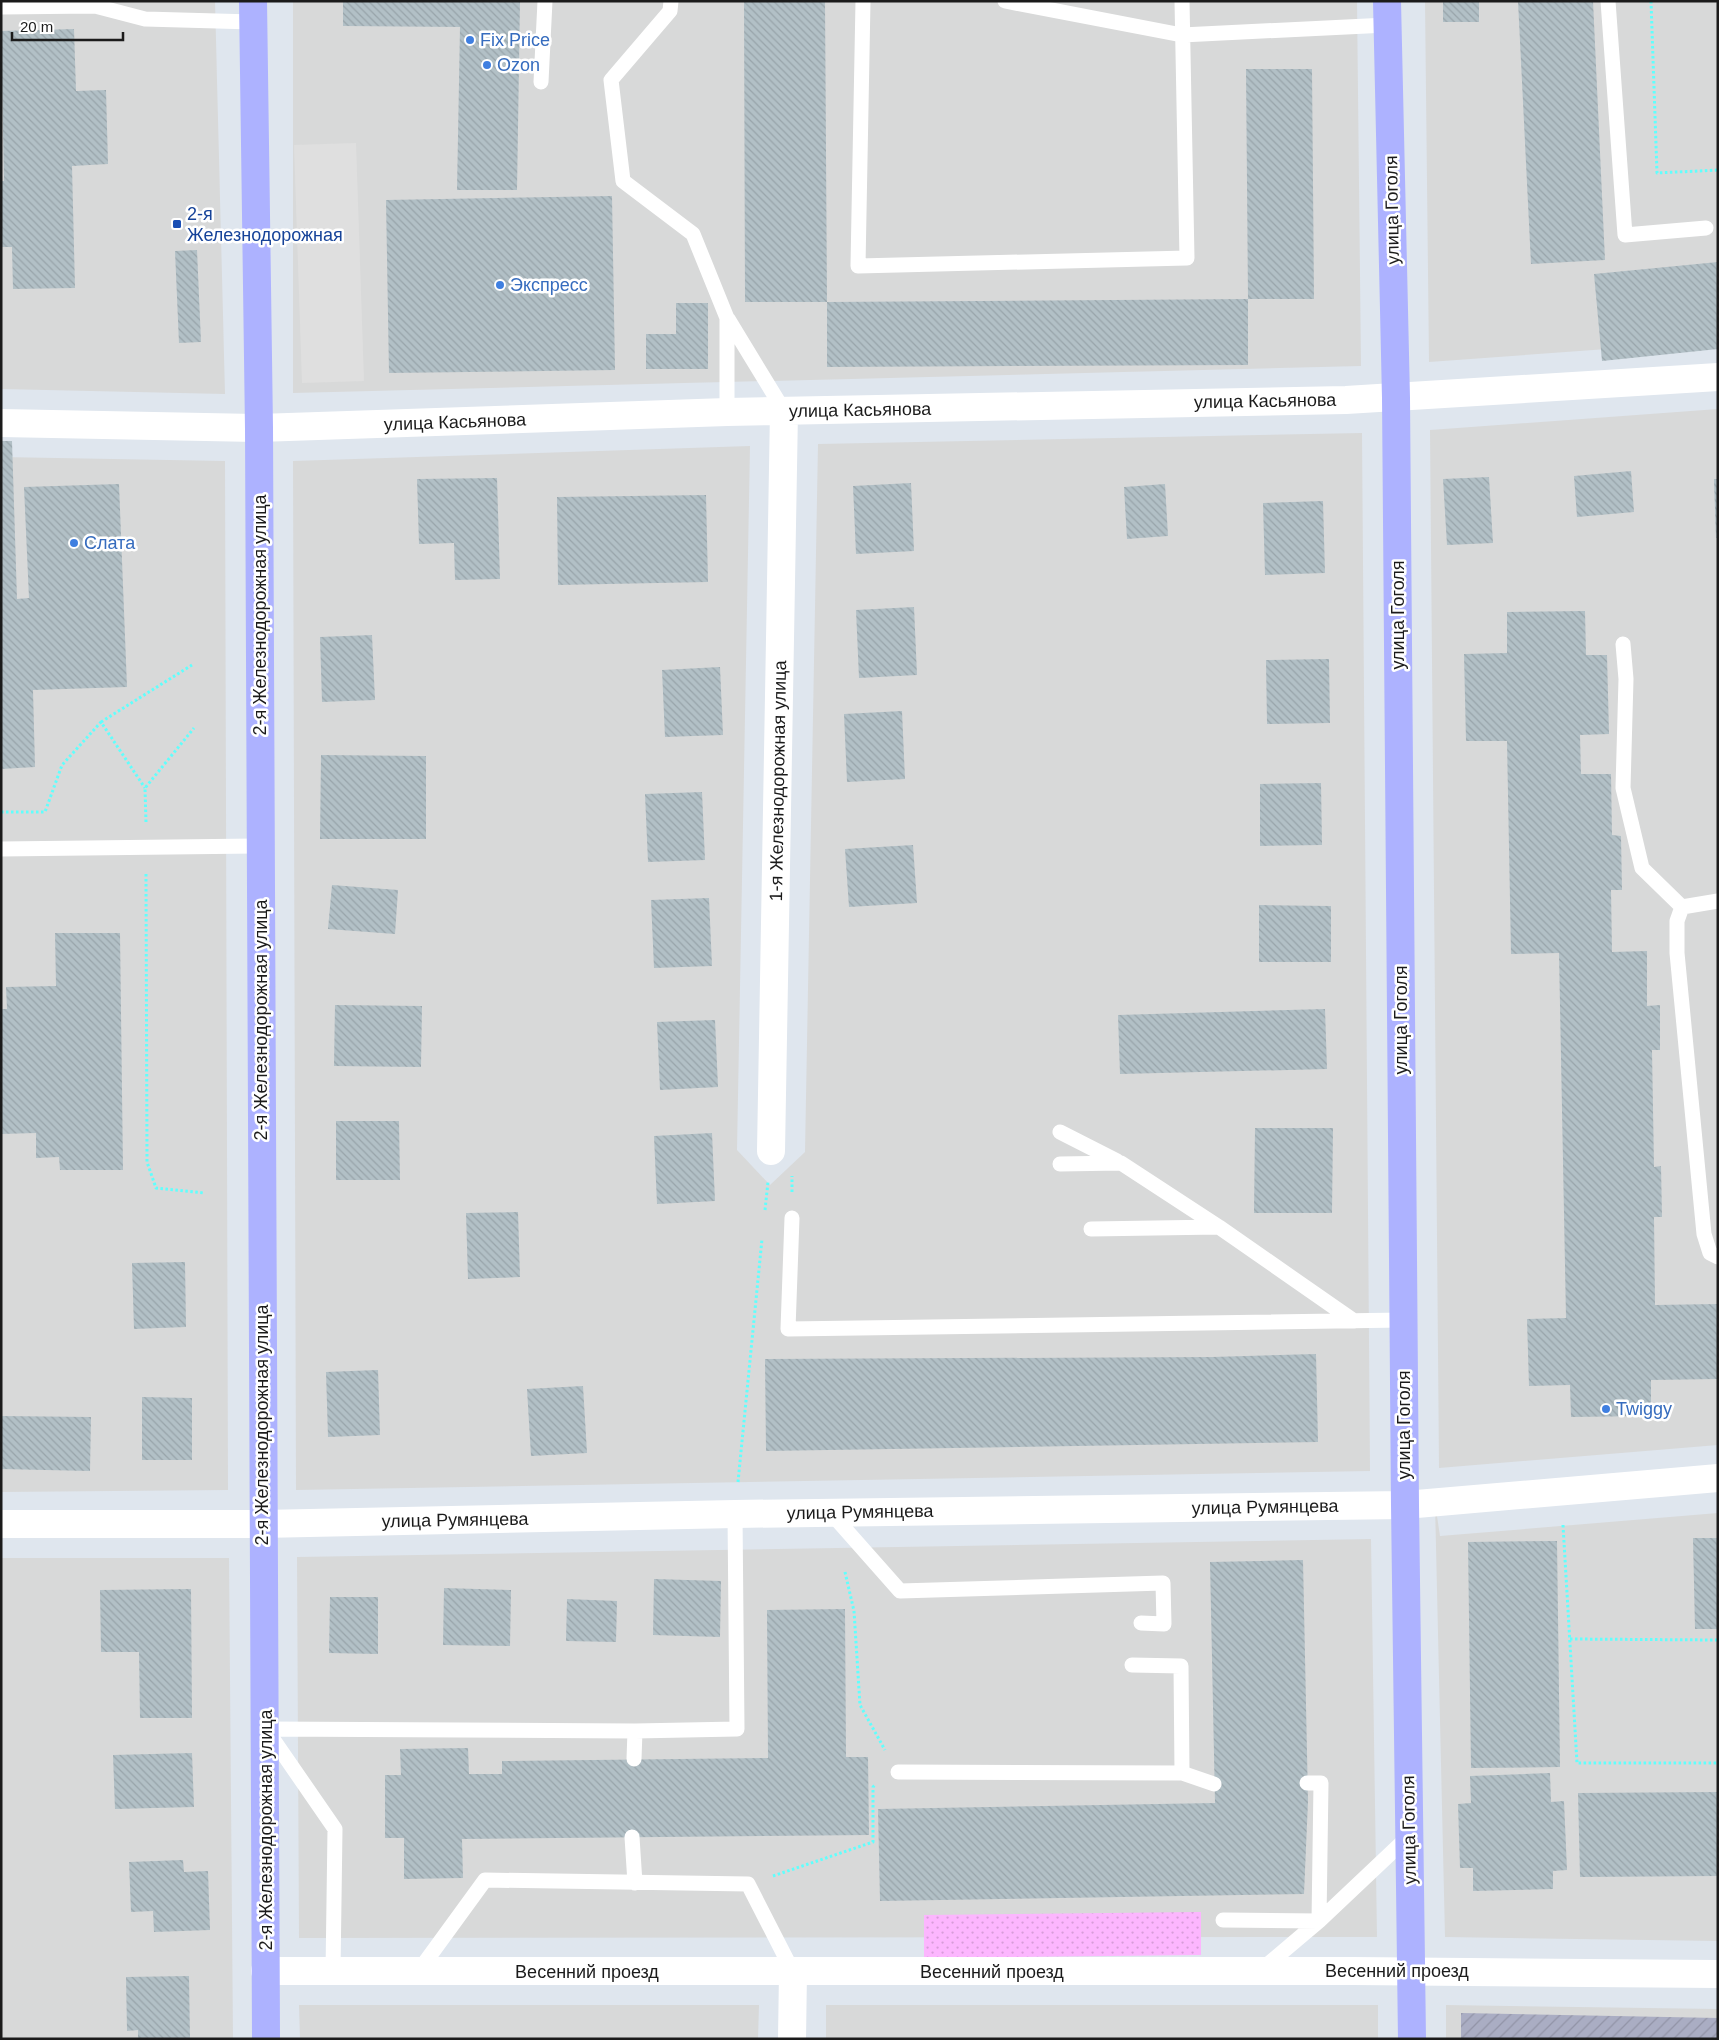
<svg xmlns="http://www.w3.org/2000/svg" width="1719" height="2040" font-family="Arial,sans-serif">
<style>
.residential{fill:#d8d9d9}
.construction{fill:url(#construction-furrows)}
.park{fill:url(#park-dots)}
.parking{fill:#dfdfdf}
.building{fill:url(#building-back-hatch)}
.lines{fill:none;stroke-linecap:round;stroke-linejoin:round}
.path{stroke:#60fffd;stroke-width:3;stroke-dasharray:2.5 2.5;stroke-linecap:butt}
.service{stroke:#fff;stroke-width:15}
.minor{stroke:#fff;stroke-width:28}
.secondary{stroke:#adb2ff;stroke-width:28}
.shop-dot{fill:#3f7fe0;stroke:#fff;stroke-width:2}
.transit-dot{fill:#1a4fb4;stroke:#fff;stroke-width:2}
.labels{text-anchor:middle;stroke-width:5;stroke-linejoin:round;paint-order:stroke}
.shop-label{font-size:18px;fill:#366cbe;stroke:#fff;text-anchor:start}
.street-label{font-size:18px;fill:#1b1b1b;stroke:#fff}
.transit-label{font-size:18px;fill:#164399;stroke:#fff;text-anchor:start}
</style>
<defs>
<pattern id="construction-furrows" width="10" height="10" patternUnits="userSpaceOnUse" patternTransform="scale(1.25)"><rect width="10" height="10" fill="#aaadc3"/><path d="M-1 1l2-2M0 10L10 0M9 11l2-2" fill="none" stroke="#9294a7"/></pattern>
<pattern id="park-dots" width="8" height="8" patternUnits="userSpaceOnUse" patternTransform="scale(1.25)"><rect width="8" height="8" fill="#fcb6fe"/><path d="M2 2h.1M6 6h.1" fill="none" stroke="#d79cd9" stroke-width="1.8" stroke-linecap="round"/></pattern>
<pattern id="building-back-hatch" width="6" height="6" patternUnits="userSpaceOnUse" patternTransform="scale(1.25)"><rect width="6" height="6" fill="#b2c0c6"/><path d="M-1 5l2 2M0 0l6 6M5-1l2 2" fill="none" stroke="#98a4aa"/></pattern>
</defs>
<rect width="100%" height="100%" fill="#dfe6ee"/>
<path class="residential" d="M1,1H215L225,394L1,389Z
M293,1H1357L1361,366L293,393Z
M1425,1H1718V341L1429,362Z
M1718,409V1445L1439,1468L1430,430Z
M1362,433L1370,1471L296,1490L293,461L750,446L737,1150L770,1185L805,1152L818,444Z
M1,457L225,461L228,1490L1,1492Z
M1435,1503L1440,1536L1718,1513V1941L1445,1937Z
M1371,1539L1377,1937L299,1938L297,1557Z
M1,1558H229L233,2039H1Z
M299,2005H759L758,2039H300Z
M826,2005H1378V2039H826Z
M1446,2005L1718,2009V2039H1446Z"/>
<path class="construction" d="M1461,2013L1718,2018V2039H1461Z"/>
<path class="park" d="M1201,1912V1955L924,1958V1915Z"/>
<path class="parking" d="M356,143L364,381L302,383L294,145Z"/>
<path class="building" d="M343,1H520L517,190H457L460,27L343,26Z
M744,1H825L827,302H745Z
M1443,1H1479V22H1443Z
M1518,1H1593L1605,260L1531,264Z
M74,29L76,91L106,90L108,164L72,166L75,288L13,289L12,247H1V181H4L1,31Z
M1246,69H1312L1314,299H1248Z
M612,196L615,370L389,373L386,200Z
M197,250L201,342L179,343L175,251Z
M1718,262V349L1602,361L1594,274Z
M1248,299V365L827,367V302Z
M676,303H708V369H646V334H676Z
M1,441H12L17,599L29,598L24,487L119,484L127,687L33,690L35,767L1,769Z
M1631,471L1634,512L1577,517L1574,476Z
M1489,477L1493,543L1447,545L1443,479Z
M497,478L500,579L455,580L454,543L419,544L417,479Z
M1714,479H1718V538H1716Z
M911,483L914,551L856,554L853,486Z
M1165,484L1168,536L1127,539L1124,487Z
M706,495L708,582L558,585L557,497Z
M1323,501L1325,573L1265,575L1263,503Z
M914,607L917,675L859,678L856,610Z
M1585,611L1586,655H1607L1609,734L1580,735L1581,774H1611L1612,835L1621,836L1622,890H1611L1612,952L1647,951V1006L1660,1005V1050H1652L1654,1167L1661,1166L1662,1217H1654L1655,1305L1718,1304V1379L1651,1380V1416L1571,1417L1570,1385L1529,1386L1527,1319L1566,1318L1559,953L1511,954L1507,741H1466L1464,654L1507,653V612Z
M372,635L375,700L322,702L320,637Z
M1329,659L1330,723L1267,724L1266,660Z
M720,667L723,735L665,737L662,670Z
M902,711L905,779L847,782L844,714Z
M321,755L426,756V839H320Z
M1321,783L1322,845L1260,846V784Z
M702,792L705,860L648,862L645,794Z
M913,845L917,903L849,907L845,849Z
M332,885L398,890L395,934L328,929Z
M709,898L712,966L654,968L651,900Z
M1259,905L1331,906V962H1259Z
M55,933H120L123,1170H60L59,1157L36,1158V1133L1,1134V1009H7L6,987L56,986Z
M335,1005L422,1006L421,1067L334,1066Z
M1325,1009L1327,1069L1120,1074L1118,1015Z
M715,1020L718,1087L660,1090L657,1022Z
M336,1121H399L400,1180H336Z
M1255,1128H1333L1332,1213H1254Z
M712,1133L715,1201L657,1204L654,1136Z
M518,1212L520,1277L468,1279L466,1213Z
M185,1262L186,1327L134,1329L132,1263Z
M1316,1354L1318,1442L766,1451L765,1359L1212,1357Z
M378,1370L380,1435L328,1437L326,1372Z
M583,1386L587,1453L531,1456L527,1389Z
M142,1397L192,1398V1460H142Z
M1,1416L91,1417L90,1471L1,1469Z
M1693,1538H1718V1629H1695Z
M1557,1541L1560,1767L1471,1768L1468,1542Z
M1303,1560L1308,1801L1304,1894L880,1901L878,1809L1215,1803L1210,1562Z
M654,1579L721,1581L720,1637L653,1635Z
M444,1588L511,1590L510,1646L443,1645Z
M191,1589L192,1718H140L139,1652H101L100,1590Z
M330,1597H378V1654L329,1653Z
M567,1599L617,1601L616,1642L566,1641Z
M845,1609L846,1757H868L869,1835L462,1839L463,1878L404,1879V1838H385V1775H401L400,1749L468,1748L469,1774H502V1761L768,1758L767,1610Z
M192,1753L194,1807L115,1809L113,1755Z
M1550,1773L1551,1802L1564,1801L1567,1870L1553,1871V1889L1473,1891V1868H1460L1458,1804L1471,1803L1470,1776Z
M1718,1792V1876L1580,1877L1578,1793Z
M183,1860L184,1872L208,1871L210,1930L154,1932L153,1911L131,1912L129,1862Z
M189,1976L190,2039H138V2030L127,2031L126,1977Z"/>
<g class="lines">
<path class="path" d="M1651,1L1657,173L1718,170
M101,722L192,665
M1,812H45L62,765L101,722L145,788
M146,822L145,788L194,728
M146,874L147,1162L156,1188L204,1193
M792,1192V1176
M765,1210L768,1182
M738,1482L762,1239
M1563,1525L1577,1763H1718
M845,1572L854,1611L860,1705L885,1750
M1570,1639L1718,1640
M773,1876L873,1842V1787L875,1785"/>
<path class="service" d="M671,1L670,11L611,80L623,181L693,234L727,318V412
M863,1L858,266L1187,258L1182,1
M1005,1L1182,35L1387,25
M1608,1L1625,235L1706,228
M1,7L95,6L145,19L253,22
M541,82L545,1
M728,319L784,411
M1623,644L1626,679L1623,788L1642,868L1682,907
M1,849L260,846
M1718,901L1682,907L1677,921V953L1704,1234L1710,1253L1718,1257
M1060,1132L1117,1161
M1060,1164L1121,1163L1219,1227
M792,1218L788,1329L1403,1320
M1091,1229L1219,1227L1354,1321
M831,1513L900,1591L1163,1583L1164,1624L1141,1623
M634,1759L635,1731
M898,1772L1182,1773L1181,1666L1132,1665
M1182,1773L1214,1784
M632,1837L635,1883
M1223,1920L1319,1921L1321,1783H1307
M1260,1971L1319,1921L1409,1836
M333,1972L335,1829L266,1729L635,1731L737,1729L735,1514
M418,1972L485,1880L748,1884L793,1972"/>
<path class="minor" d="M1,423L259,428L727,412L1346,400L1718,377
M771,1151L784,411
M1,1524H262L735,1514L1405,1505L1718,1478
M265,1971H1353L1718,1974
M792,2039L793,1972"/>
<path class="secondary" d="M253,1L259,428L266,2039
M1387,1L1396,398L1405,1505L1412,2039"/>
</g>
<g class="shop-dot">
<circle cx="470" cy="40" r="5"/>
<circle cx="487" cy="65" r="5"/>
<circle cx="500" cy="285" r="5"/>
<circle cx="74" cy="543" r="5"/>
<circle cx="1606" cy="1409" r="5"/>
</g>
<rect class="transit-dot" x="172" y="219" width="10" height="10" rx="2.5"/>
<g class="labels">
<g class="shop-label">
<text x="480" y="46">Fix Price</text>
<text x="497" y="71">Ozon</text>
<text x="510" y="291">Экспресс</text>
<text x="84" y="549">Слата</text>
<text x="1616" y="1415">Twiggy</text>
</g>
<g class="street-label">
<text transform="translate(1392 210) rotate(-91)" y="6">улица Гоголя</text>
<text transform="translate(1265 401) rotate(-1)" y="6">улица Касьянова</text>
<text transform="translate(860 410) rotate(-1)" y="6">улица Касьянова</text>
<text transform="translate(455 422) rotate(-2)" y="6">улица Касьянова</text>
<text transform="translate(260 615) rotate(-90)" y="6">2-я Железнодорожная улица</text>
<text transform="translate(1398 615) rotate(-90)" y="6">улица Гоголя</text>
<text transform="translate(778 781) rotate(-89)" y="6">1-я Железнодорожная улица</text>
<text transform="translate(261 1020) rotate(-90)" y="6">2-я Железнодорожная улица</text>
<text transform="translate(1401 1020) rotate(-90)" y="6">улица Гоголя</text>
<text transform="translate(262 1425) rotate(-90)" y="6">2-я Железнодорожная улица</text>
<text transform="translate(1404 1425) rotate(-90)" y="6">улица Гоголя</text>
<text transform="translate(1265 1507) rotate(-1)" y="6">улица Румянцева</text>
<text transform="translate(860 1512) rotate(-1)" y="6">улица Румянцева</text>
<text transform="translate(455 1520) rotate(-1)" y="6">улица Румянцева</text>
<text transform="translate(266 1830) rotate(-90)" y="6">2-я Железнодорожная улица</text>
<text transform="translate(1409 1830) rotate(-91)" y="6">улица Гоголя</text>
<text x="1397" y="1977">Весенний проезд</text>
<text x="587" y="1978">Весенний проезд</text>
<text x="992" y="1978">Весенний проезд</text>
</g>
<g class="transit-label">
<text x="187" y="220">2-я<tspan x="187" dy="21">Железнодорожная</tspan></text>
</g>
</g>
<rect width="1719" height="2040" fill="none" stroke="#1b1b1b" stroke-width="5"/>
<path d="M12 32v8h111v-8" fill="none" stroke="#1b1b1b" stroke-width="2.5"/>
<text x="20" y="32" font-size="15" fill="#1b1b1b" stroke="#ffffff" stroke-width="4" paint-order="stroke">20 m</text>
</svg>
